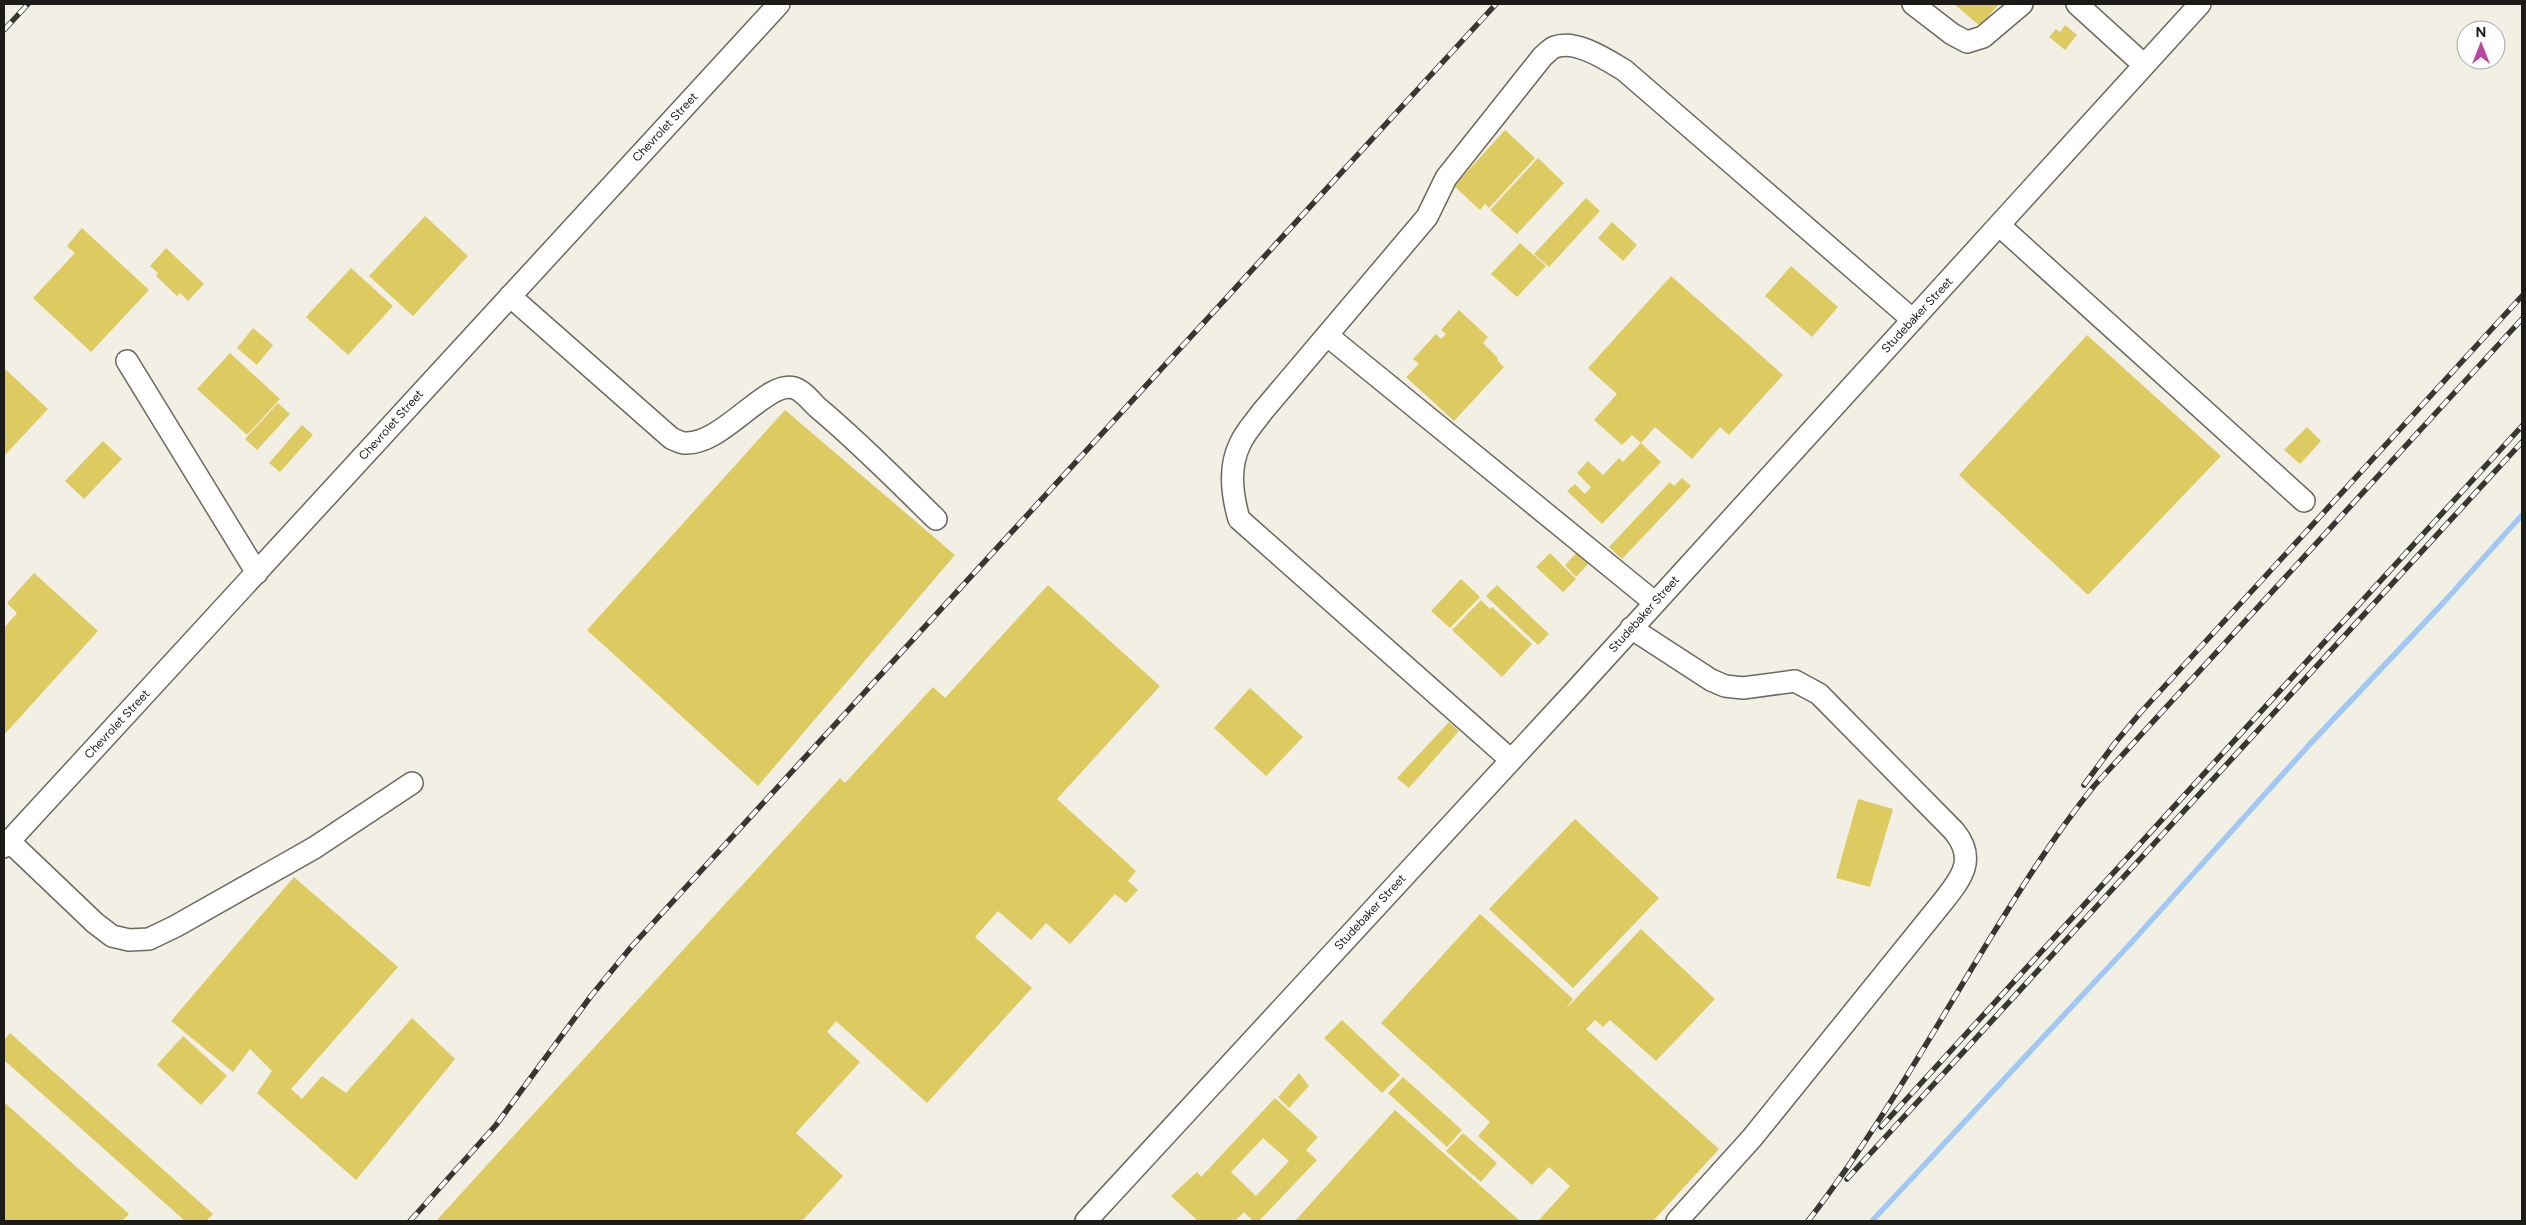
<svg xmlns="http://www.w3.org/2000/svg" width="2526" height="1225" font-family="Figtree,sans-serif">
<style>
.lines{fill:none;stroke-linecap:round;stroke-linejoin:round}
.stream{stroke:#a1c8f5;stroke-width:5.5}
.building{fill:#ddca61;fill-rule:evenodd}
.minor-casing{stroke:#6c6a5f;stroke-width:24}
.minor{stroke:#fff;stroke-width:21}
.rail-casing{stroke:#373631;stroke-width:5.5}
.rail{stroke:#fff;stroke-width:4;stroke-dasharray:11;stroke-linecap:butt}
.labels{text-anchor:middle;stroke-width:5;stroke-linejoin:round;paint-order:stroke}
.street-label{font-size:12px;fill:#1c1b17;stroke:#fff}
</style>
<rect width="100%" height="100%" fill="#f2f0e4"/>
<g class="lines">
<path class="stream" d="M1872,1221L2131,943L2310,744L2444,602L2522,515"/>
</g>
<path class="building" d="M1954,4H1999L1980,26Z
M2065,25L2077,35L2065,50L2049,37L2056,29L2060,32Z
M1505,130L1535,158L1489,208L1485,204L1480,210L1454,186Z
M1538,158L1564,183L1517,234L1490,210Z
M1586,198L1600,211L1549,267L1534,254Z
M425,216L468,256L413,316L369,276Z
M1612,222L1637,245L1623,261L1598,238Z
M82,228L149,290L91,352L33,298L75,253L67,246Z
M1520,243L1546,266L1517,297L1491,274Z
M166,248L204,284L188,301L180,293L177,296L156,276L158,273L150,266Z
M1791,266L1838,307L1812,337L1765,296Z
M351,268L393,306L348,355L306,317Z
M1671,276L1783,375L1729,435L1720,427L1692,459L1655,427L1641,443L1632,435L1622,445L1594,420L1617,394L1588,368Z
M1459,310L1488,337L1483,343L1498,358L1497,360L1504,367L1454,421L1406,377L1419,364L1413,359L1436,334L1441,339L1446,334L1441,330Z
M253,328L273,345L257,365L237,348Z
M2087,335L2221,456L2088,595L1959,475Z
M230,353L280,399L247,435L197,389Z
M4,368L48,409L4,456Z
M278,403L290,414L257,450L245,439Z
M785,410L955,555L758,786L587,630Z
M302,425L313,435L280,472L269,463Z
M2307,427L2321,441L2300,464L2284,450Z
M103,441L122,459L84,499L65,481Z
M1641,443L1661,462L1602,524L1567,491L1575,484L1585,494L1591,487L1577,473L1588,461L1603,475L1619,458L1623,462Z
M1682,478L1691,486L1622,559L1609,547L1670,482L1674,486Z
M1577,552L1589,563L1576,577L1565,565Z
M1550,553L1576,579L1563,592L1536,567Z
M34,573L98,631L4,735V628L17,613L7,603Z
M1461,579L1480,597L1450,628L1431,611Z
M1048,585L1160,686L1057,799L1136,871L1128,881L1138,890L1126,903L1115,894L1070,944L1046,923L1031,940L998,911L975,937L1032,988L927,1103L836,1021L827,1032L860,1062L796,1133L843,1176L802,1221H436L840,778L845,783L933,687L945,698Z
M1497,585L1549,634L1538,645L1486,596Z
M1481,600L1490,609L1492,607L1532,644L1502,677L1452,630Z
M1250,688L1303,737L1266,776L1214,728Z
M1449,722L1459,731L1409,788L1397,778Z
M1858,799L1893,809L1870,887L1836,878Z
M1575,819L1659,898L1573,988L1489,909Z
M294,877L398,967L291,1089L302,1099L322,1076L346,1093L412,1018L455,1059L356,1180L257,1093L272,1071L250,1049L233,1072L171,1021Z
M1480,914L1573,999L1565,1010L1641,929L1715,999L1656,1061L1610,1020L1603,1027L1595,1020L1586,1029L1719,1149L1653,1221H1538L1570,1186L1549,1167L1532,1185L1478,1136L1490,1122L1381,1023Z
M1342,1020L1400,1075L1382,1093L1324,1038Z
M10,1033L213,1214L206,1221H185L4,1060V1040Z
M183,1036L227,1076L201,1105L157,1065Z
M1299,1073L1309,1086L1289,1108L1278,1097Z
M1403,1077L1462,1130L1447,1147L1388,1093Z
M1275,1098L1318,1137L1306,1150L1317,1160L1259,1221H1253L1244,1212L1235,1221H1198L1171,1196L1197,1172L1201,1177ZM1263,1138L1289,1161L1256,1196L1231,1172Z
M4,1102L129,1214L122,1221H4Z
M1395,1110L1520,1221H1295Z
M1463,1133L1497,1163L1481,1182L1446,1151Z"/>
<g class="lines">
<g class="minor-casing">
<path id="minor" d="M1913,4L1952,34L1967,42L1983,37L2022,4
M2077,4L2143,64
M2000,226L2304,501
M510,296L671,438C675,440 681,443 685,443C723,445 766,380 794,388C802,390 811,401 817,407C859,442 897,481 936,519
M1328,336L1654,602
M127,361L257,573
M1631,628L1711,680L1725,686L1743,688L1795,681L1819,694L1954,831C1978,860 1960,880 1941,904L1752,1138L1677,1221
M1511,760L1239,519C1232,495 1228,468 1240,444C1245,432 1255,422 1262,412L1427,217L1446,178L1543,56C1546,54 1551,48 1555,47C1576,39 1607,60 1624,70L1913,320
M9,841L95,923L112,936L129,940L149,939L176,926L314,848L412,783
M4,847L779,4
M1086,1221L1575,691L2200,4"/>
</g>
<use href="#minor" class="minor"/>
<g class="rail-casing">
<path id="rail" d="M4,30L28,4
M2084,785L2115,743L2141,712L2522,296
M1881,1127L2522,426
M1847,1179L2522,442
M410,1221L496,1125L591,996L632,946L1496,4
M1808,1221C1874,1136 1927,1042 1983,950C2018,893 2052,838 2094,786L2522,319"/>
</g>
<use href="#rail" class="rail"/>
</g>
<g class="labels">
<g class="street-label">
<text transform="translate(665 127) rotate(-47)" y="4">Chevrolet Street</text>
<text transform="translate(1917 315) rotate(-47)" y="4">Studebaker Street</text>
<text transform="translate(391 425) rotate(-48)" y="4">Chevrolet Street</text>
<text transform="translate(1644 614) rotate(-48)" y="4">Studebaker Street</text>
<text transform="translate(117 724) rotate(-47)" y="4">Chevrolet Street</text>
<text transform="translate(1370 912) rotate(-47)" y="4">Studebaker Street</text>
</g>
</g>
<rect width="2526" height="1225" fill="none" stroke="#1c1b17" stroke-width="10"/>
<g transform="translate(2481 45)"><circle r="24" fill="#ffffff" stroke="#a4a4a2"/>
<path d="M0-4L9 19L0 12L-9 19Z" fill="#ba469f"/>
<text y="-8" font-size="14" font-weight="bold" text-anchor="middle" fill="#1c1b17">N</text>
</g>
</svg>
